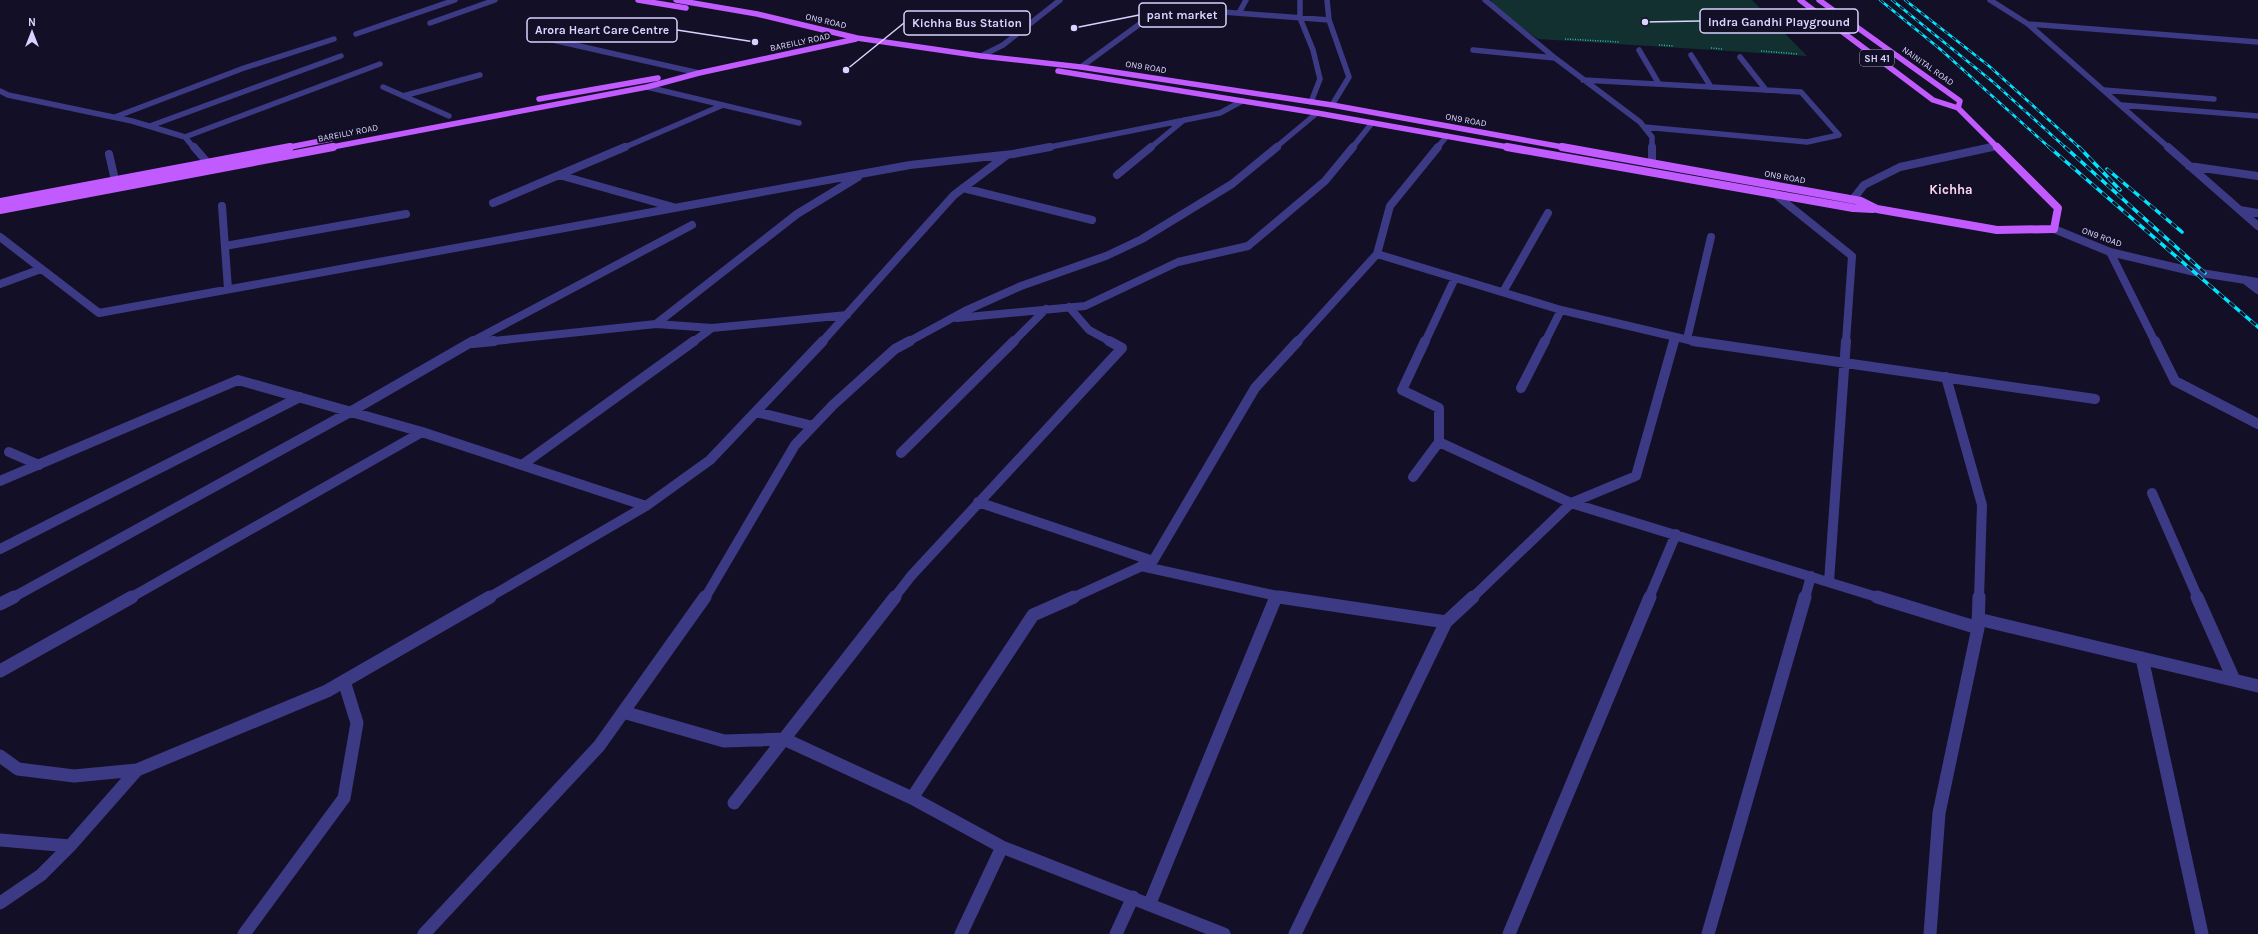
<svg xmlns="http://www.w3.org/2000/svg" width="2258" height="934" font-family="Karla,sans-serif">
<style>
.green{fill:#12302f}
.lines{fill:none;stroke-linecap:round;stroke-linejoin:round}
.path{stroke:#2fb8b0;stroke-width:1.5;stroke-dasharray:1 1.5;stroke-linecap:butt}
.minor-far3{stroke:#3d3a85;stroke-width:5.5}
.minor-far2{stroke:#3d3a85;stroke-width:8}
.minor-far1{stroke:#3d3a85;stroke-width:10}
.minor{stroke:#3d3a85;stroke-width:13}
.major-far1{stroke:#c25bff;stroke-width:5.5}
.major{stroke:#c25bff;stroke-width:8}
.rail-far1-casing{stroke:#00e5ff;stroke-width:2.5}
.rail-casing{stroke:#00e5ff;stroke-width:3.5}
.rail-far1{stroke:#130f26;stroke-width:1.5;stroke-dasharray:5;stroke-linecap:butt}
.rail{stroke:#130f26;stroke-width:2.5;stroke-dasharray:7;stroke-linecap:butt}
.labels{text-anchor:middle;stroke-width:4;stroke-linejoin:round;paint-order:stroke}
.far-street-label{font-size:9px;fill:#d9d4ff;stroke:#130f26}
.shield{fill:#130f26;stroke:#9e99be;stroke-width:1}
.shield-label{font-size:10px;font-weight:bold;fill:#d9d4ff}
.far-district-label{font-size:13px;font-weight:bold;fill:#ffd6f0;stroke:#130f26}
.leader{fill:none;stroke:#d9d4ff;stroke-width:1.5}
.callout-dot{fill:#d9d4ff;stroke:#130f26;stroke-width:1.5}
.callout{fill:#130f26;stroke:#d9d4ff;stroke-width:1.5}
.callout-label{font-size:12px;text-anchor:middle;font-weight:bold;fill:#d9d4ff}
</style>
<rect width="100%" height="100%" fill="#130f26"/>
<path class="green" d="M1491,0H1752L1807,56L1538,39L1493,6Z"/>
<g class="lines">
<path class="path" d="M1565,39L1620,42
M1659,45L1674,46
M1711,48L1722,49
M1761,51L1798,54"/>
<path class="minor-far3" d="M1300,0V18L1313,50L1320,79L1311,102
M1327,0L1329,20L1349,77L1332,105
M1485,0L1555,58L1640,122L1652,137V148
M1990,0L2028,24L2169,148
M1239,13L1246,0
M430,23L495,0
M2028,24L2258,42
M356,34L455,0
M548,39L699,73
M1473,50L1555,58
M1639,50L1659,84
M1691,55L1711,87
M981,56L1003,45L1060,0
M1740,57L1766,90
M1081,67L1156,12L1184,9L1329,20
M1583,80L1801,92L1839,135L1807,142L1644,127
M383,87L449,116
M647,87L799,123
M2104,90L2214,99
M0,91L8,95L132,121L185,137L194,148
M403,96L480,75
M2121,105L2258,116
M115,117L244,68L334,39
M150,126L341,56
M185,137L380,64
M623,148L723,105
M1045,148L1220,113L1242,101
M1150,148L1184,120
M1275,148L1317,113
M1352,148L1372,123
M1437,148L1447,136
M1987,148L1996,146"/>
<path class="minor-far2" d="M194,147L207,162
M1652,147V163
M2168,147L2258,226
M109,154L115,180
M2189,166L2258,176
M559,175L673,207
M1117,175L1151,147
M963,188L1092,220
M1776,195L1852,256L1846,342
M1853,199L1864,185L1900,167L1992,147
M493,203L625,147
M222,206L228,289
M2240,210L2258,213
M2054,229L2110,252L2195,272L2258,282
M0,237L99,313L910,165L1013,154L1050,147
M225,246L406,214
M2110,252L2155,342
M1377,254L1561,310L1697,342
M2245,280L2258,290
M0,284L41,269
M1503,292L1548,213
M1069,307L1089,330L1111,342
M957,318L1085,306L1178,262L1248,246L1325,181L1353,147
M656,324L797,214L858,177
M1687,339L1711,237
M471,342L692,225
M485,342L656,324L712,328L847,315
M693,342L712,328
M822,342L954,195L1007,155
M908,342L965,311L1021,286L1106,256L1142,239L1232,184L1277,147
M1013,342L1046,309
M1297,342L1377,254L1390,206L1438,147
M1425,342L1455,278
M1545,342L1561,310
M1674,342L1675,337"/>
<path class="minor-far1" d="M1693,341L2095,399
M2155,341L2175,381L2258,424
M473,343L494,341
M1946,377L1982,505L1979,598
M1521,388L1545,341
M756,412L813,426
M1439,442L1571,503L1880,598
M9,452L39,465
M901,453L1014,341
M522,465L694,341
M1413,477L1439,442V408L1402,390L1425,341
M0,481L238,380L422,432L646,506
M2152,493L2198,598
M978,502L1153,561
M0,549L300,397
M1141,566L1286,598
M1829,582L1846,341
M12,598L350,412L473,341
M130,598L422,432
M488,598L646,506L710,460L823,341
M705,598L795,445L833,405L895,349L910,341
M894,598L911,576L1122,348L1109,341
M1072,598L1153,561L1255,388L1298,341
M1275,598L1276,596
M1472,598L1571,503L1636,476L1674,341
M1649,598L1676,534
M1805,598L1811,576"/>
<path class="minor" d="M1279,597L1446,622
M1877,597L1978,628
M2197,597L2234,680
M0,604L14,597
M1978,619L2258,686
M2142,658L2202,934
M0,671L132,597
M623,712L724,741L784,739L912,798L1002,847L1224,934
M0,756L18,769L74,776L137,770L327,691L490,597
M912,798L1033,615L1074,597
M734,803L895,597
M0,840L70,846L137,770
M0,903L41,875L70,846
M1150,903L1276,597
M244,934L344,798L357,723L344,681
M424,934L599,746L705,597
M961,934L1002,847
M1116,934L1133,897
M1295,934L1446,622L1473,597
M1509,934L1650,597
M1708,934L1805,597
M1930,934L1939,813L1978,628L1979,597"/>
<path class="major-far1" d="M638,0L686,8
M676,0L757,14L857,38L981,56L1081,67L1332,105L1568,148
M1800,0L1933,100L1958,108L1998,148
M1819,0L1960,101L1958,108
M1058,71L1317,113L1513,148
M539,99L658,78
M285,148L331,139
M327,148L647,87L699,73L856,39"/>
<path class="major" d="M1507,147L1853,208L1873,209
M1562,147L1861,201L1877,209L1997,230L2054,229L2058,208L1997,147
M0,202L290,147
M0,210L333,147"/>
<g class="rail-far1-casing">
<path id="rail-far1" d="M1880,0L1940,49L2050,148
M1892,0L1993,82L2066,148
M1905,0L1989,66L2080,148"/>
</g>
<g class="rail-casing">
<path id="rail" d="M2049,147L2258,327
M2065,147L2205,273
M2079,147L2120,190
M2107,169L2182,232"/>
</g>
<use href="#rail-far1" class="rail-far1"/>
<use href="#rail" class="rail"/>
</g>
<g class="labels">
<g class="far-street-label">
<text transform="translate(826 21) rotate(13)" y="3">ON9 ROAD</text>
<text transform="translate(800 42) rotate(-12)" y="3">BAREILLY ROAD</text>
<text transform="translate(1928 66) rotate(35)" y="3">NAINITAL ROAD</text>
<text transform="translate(1146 67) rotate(9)" y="3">ON9 ROAD</text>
<text transform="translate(1466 120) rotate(10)" y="3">ON9 ROAD</text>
<text transform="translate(348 133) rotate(-11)" y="3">BAREILLY ROAD</text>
<text transform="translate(1785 177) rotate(10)" y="3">ON9 ROAD</text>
<text transform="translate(2102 237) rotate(20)" y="3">ON9 ROAD</text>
</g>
<rect class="shield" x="1860" y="50" width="34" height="16" rx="3"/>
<g class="shield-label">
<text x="1877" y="62">SH 41</text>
</g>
<g class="far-district-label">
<text x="1951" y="194">Kichha</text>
</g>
</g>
<path class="leader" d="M1074 28L1139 15M1645 22L1700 21M846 70L904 23M755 42L677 30"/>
<g class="callout-dot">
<circle cx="1074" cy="28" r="4"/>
<circle cx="1645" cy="22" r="4"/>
<circle cx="846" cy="70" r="4"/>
<circle cx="755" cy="42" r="4"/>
</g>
<g class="callout">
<rect x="1139" y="3" width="87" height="24" rx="4"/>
<rect x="1700" y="9" width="158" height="24" rx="4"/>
<rect x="904" y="11" width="126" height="24" rx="4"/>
<rect x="527" y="18" width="150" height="24" rx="4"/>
</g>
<g class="callout-label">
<text x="1182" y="19">pant market</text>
<text x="1779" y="26">Indra Gandhi Playground</text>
<text x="967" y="27">Kichha Bus Station</text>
<text x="602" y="34">Arora Heart Care Centre</text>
</g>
<g transform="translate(32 32)" stroke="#130f26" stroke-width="3" paint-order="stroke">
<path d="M0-3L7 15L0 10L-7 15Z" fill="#d9d4ff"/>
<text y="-6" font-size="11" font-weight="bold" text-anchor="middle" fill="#d9d4ff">N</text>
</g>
</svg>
